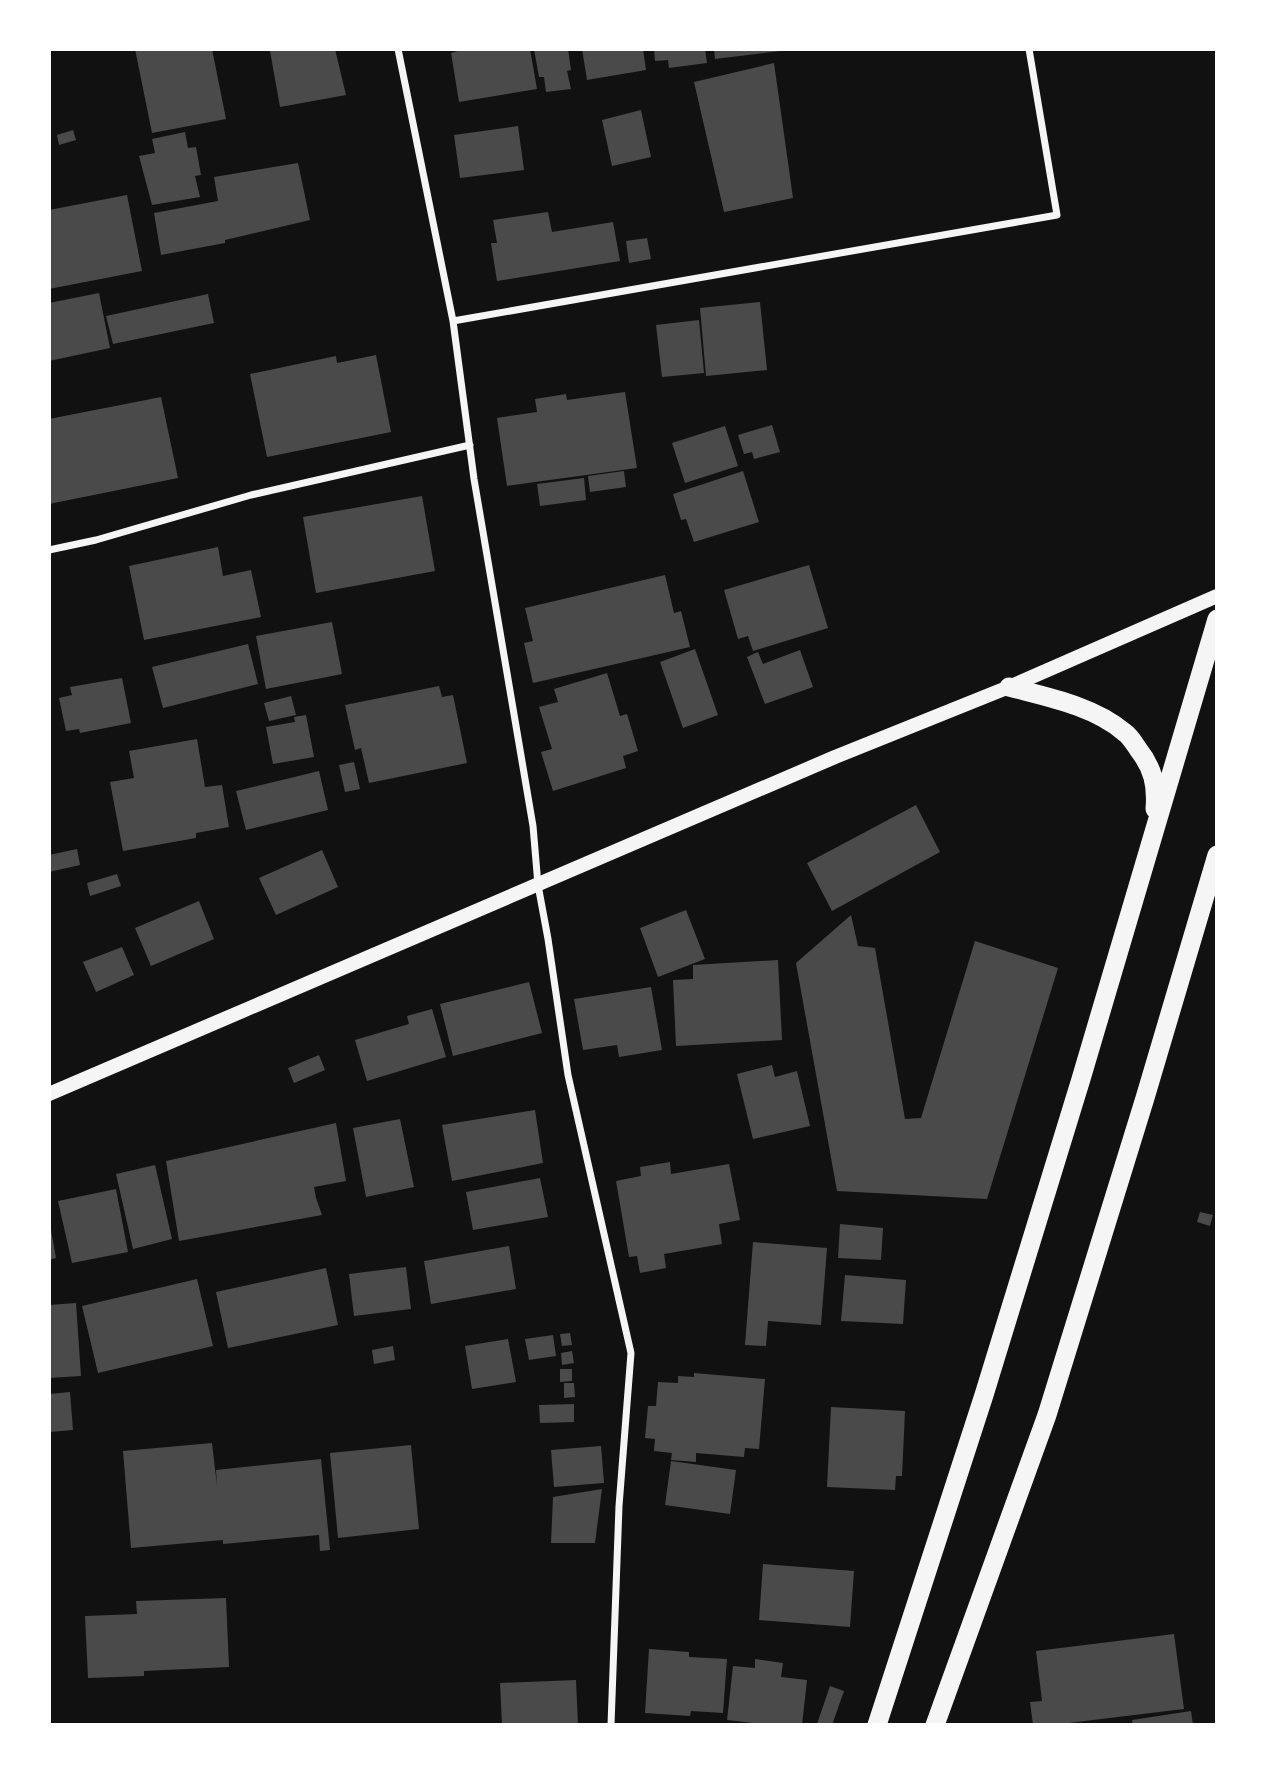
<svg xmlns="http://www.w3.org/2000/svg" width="1266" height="1774" font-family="'Fira Sans Condensed',sans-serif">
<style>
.building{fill:#4a4a4a}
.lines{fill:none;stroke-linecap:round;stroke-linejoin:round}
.minor{stroke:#f5f5f5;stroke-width:7}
.secondary{stroke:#f5f5f5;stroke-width:14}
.trunk{stroke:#f5f5f5;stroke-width:19}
</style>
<rect width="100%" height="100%" fill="#111"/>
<path class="building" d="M135,49H212L226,119L152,133Z
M280,49H335L346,95L280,107L270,51Z
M464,49H530L537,89L459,102L451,53Z
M534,49H568L571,70L567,71L571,89L546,92L544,77H539Z
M582,49H643L646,70L587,80Z
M654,49H705L707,63L669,68L668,60L655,61Z
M714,49H781V51L715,59Z
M774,63L793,198L724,212L694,82Z
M641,110L651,157L612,166L602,120Z
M518,126L524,170L460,178L454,135Z
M73,130L76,140L59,145L57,135Z
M185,132L188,148L196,147L201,175L195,176L200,197L152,205L139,156L155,153L152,139Z
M298,163L310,220L225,240V243L161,255L154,213L218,201L214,177Z
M127,195L142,271L49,289V210Z
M548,212L552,232L613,222L620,261L497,281L491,243H497L493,220Z
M647,238L651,259L629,263L626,241Z
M99,293L110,348L49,361V303Z
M208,294L214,323L113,344L106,316Z
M760,302L767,370L706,376L700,308Z
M699,320L704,373L662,377L656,325Z
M376,355L391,432L267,457L250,374L336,356L337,363Z
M625,392L637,468L507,486L497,418L537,412L535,399L566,394L567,400Z
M161,397L178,478L49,504V419Z
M772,425L780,452L754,459L752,452L744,454L738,435Z
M725,426L738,466L685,483L672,443Z
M624,471L626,487L590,492L588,476Z
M743,471L759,522L694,542L686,519L681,520L673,494Z
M584,478L586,500L540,506L537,484Z
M422,496L435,571L316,593L303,517Z
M218,547L223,576L251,570L261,617L144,640L129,566Z
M809,565L828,628L753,651L748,636L738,639L724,590Z
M665,575L674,613L681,611L690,647L533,683L524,643L533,641L525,608Z
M332,622L342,674L266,689L256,636Z
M248,644L258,684L163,708L152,667Z
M695,649L718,715L683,728L660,662Z
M800,650L813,687L765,704L747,657L758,652L763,664Z
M607,673L620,716L627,714L638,751L623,756L626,768L553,791L541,752L552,749L539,707L558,702L554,689Z
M122,678L131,723L80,733L79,729L66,731L59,698L72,695L70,687Z
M439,686L442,697L453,695L467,763L369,783L361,748L355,750L345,705Z
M291,696L296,715L269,721L264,703Z
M306,715L314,757L273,764L266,727L295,722L294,717Z
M197,739L205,787L222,785L229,827L196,833V838L123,851L110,782L134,778L129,751Z
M354,762L360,789L345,792L339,765Z
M319,771L328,810L246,830L236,791Z
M916,805L940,852L832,911L807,863Z
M77,849L80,865L49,872V855Z
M322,850L338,887L276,915L259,878Z
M117,874L121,886L90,896L87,883Z
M199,901L214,939L151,966L135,928Z
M686,910L705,959L658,977L640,928Z
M851,915L858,946L875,948L905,1119L921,1118L975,941L1058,968L987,1199L837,1191L796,963Z
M122,947L134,975L96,992L83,962Z
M778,960L782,1040L676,1046L673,980L693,979V965Z
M529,982L542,1033L453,1056L440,1004Z
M651,987L662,1050L619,1057L617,1045L583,1050L574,999Z
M432,1009L446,1057L367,1081L355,1040L409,1024L407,1016Z
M319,1055L325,1070L294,1083L288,1068Z
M772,1065L775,1077L797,1071L810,1126L753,1139L737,1074Z
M535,1110L543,1163L452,1181L442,1125Z
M400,1119L414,1187L366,1197L353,1128Z
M336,1123L346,1181L314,1187L316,1198L322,1215L179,1241L166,1161Z
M670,1162L671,1174L729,1164L740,1220L719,1224L722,1244L664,1254L666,1268L640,1273L637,1256L629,1257L616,1181L641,1176L640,1167Z
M155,1165L172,1239L133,1249L116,1174Z
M540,1178L548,1217L473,1230L466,1192Z
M116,1189L128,1252L72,1263L58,1201Z
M1200,1212L1213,1215L1210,1226L1197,1222Z
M49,1224H50L56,1258L49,1260Z
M840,1224L883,1228L881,1260L838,1258Z
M753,1242L827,1248L821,1325L768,1321L766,1346L745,1345Z
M509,1246L516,1289L431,1304L424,1261Z
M406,1267L411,1309L354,1316L349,1274Z
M326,1268L338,1325L228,1348L216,1292Z
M845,1275L906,1280L903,1324L841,1321Z
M197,1279L213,1346L98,1373L82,1306Z
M76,1303L81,1376L49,1378V1305Z
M570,1333L572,1345L562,1346L560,1334Z
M553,1335L556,1356L529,1360L525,1339Z
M508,1339L516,1382L472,1389L465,1346Z
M393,1346L395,1360L374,1364L372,1350Z
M572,1351L574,1363L562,1365L561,1353Z
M560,1369H572V1381L560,1382Z
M694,1373L765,1379L759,1449L745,1448L744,1457L696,1453V1462L671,1460L672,1453L654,1451L655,1439L645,1438L648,1406H656L658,1382L678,1383V1376L694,1377Z
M564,1383H574L575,1397L564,1398Z
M70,1392L73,1430L49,1432V1394Z
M574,1404V1422L540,1423L539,1405Z
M831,1407L905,1411L902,1476H896L895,1490L827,1487Z
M212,1443L217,1486L216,1470L321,1459L330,1550L320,1551L319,1535L223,1544V1540L131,1548L123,1451Z
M411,1445L419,1529L338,1538L330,1453Z
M601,1446L604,1483L554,1487L551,1450Z
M671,1461L736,1470L730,1514L665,1505Z
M602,1489L595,1543H551L553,1497Z
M763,1564L854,1571L850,1627L759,1620Z
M226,1598L229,1667L144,1671V1676L88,1678L85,1616L137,1614L136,1601Z
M1174,1634L1184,1709L1052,1725H1033L1030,1702L1042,1701L1036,1651Z
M649,1649L689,1652V1657L727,1659L723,1713L691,1711L690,1716L645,1713Z
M755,1659L783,1663L781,1677L807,1680L802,1725H771L727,1720L733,1666L755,1668Z
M576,1680L578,1725H502L500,1683Z
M830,1686L844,1691L832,1725H820L817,1724Z
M1191,1711L1193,1725H1133L1132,1720Z"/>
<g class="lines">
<path class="minor" d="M398,49L453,321L474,479L533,826L538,885L548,939L568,1075L631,1353L619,1506L611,1725
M453,321L1057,215L1029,49
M49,550L96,540L251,495L470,445"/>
<path class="secondary" d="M49,1094L835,757L1009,687L1217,596"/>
<path class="trunk" d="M1009,687C1047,697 1094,706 1124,732C1130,736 1134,743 1138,749C1153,768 1157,785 1155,809
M877,1725L984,1395L1081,1079L1217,619
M935,1725L1047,1415L1145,1098L1217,855"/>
</g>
<rect width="1266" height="1774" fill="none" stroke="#ffffff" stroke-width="102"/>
</svg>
